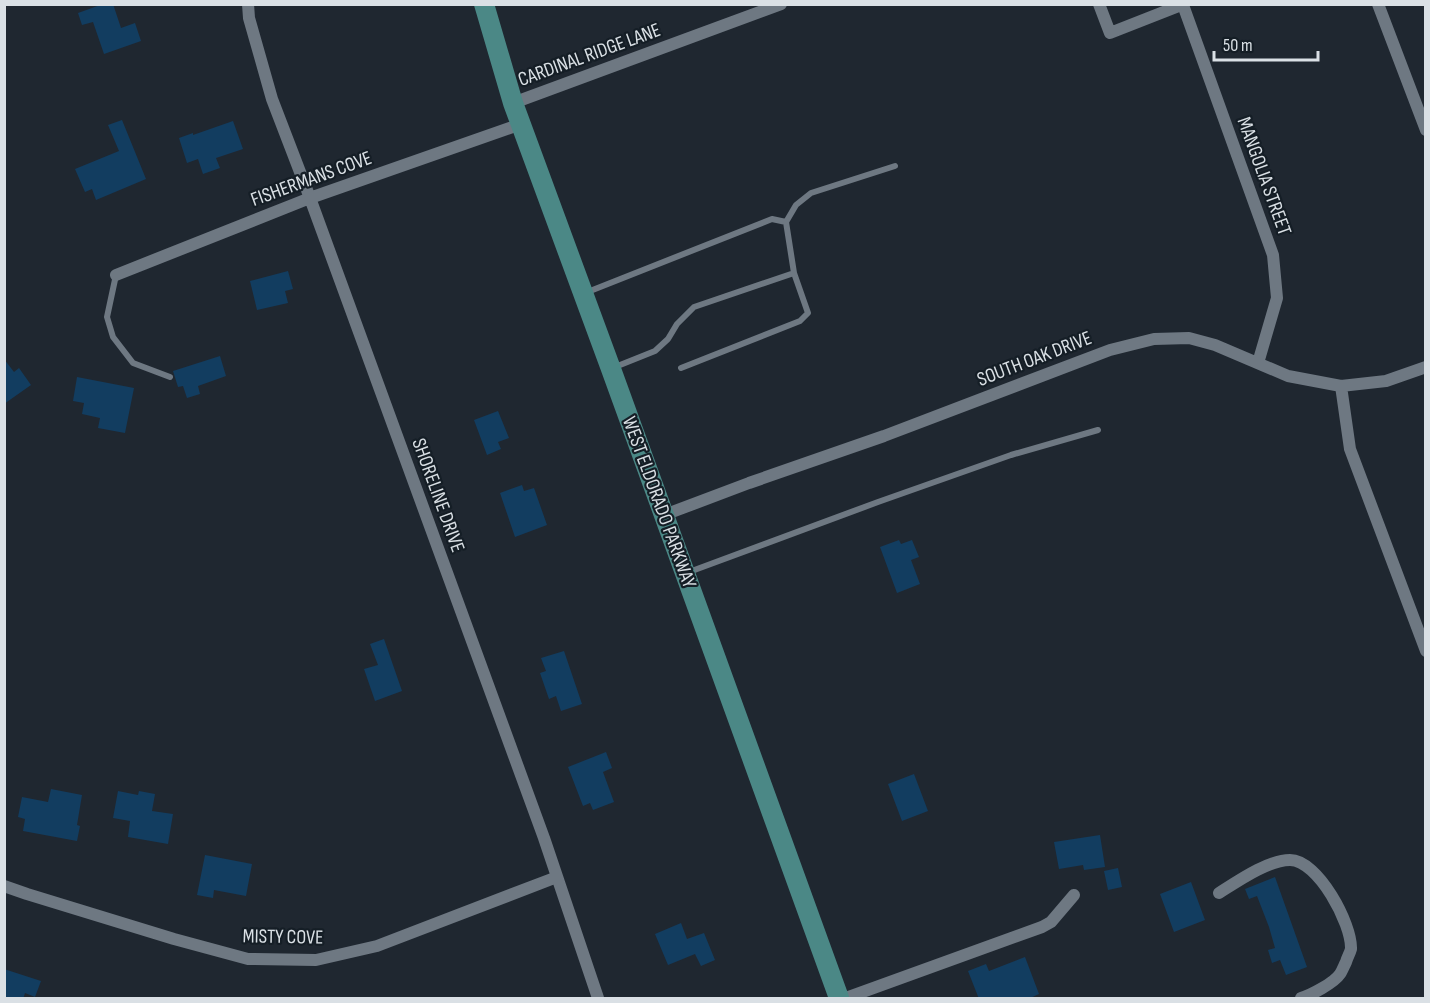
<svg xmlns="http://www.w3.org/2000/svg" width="1430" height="1003" font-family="'Sofia Sans Condensed',sans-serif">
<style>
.building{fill:#123d60}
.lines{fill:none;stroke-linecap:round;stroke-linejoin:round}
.lane{stroke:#6e7882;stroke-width:6}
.street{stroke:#6e7882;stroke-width:12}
.primary{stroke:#4b8886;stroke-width:20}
.labels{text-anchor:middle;stroke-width:4.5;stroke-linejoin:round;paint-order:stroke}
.street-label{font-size:20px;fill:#dae0e5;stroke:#151e26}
</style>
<rect width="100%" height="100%" fill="#1f2730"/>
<path class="building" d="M103,4H113L121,28L135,23L141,41L104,54L93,22L82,25L78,13Z
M122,120L146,179L96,200L92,189L85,192L75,169L119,151L108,125Z
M233,121L243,149L216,158L220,168L203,174L198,159L187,163L179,138L193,133V135Z
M288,271L293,289L285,291L288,303L257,310L250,281Z
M220,356L226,376L198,386L200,394L187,398L183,386L178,387L173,371Z
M4,359L14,372L19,368L31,385L4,404Z
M77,377L134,388L125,433L98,428L100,418L82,414L84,403L73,401Z
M498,411L509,438L498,442L501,449L487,455L474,420Z
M522,485L524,491L534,488L547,525L515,537L500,493Z
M899,540L901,544L912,540L919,557L911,560L920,584L897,593L880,547Z
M384,639L402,691L375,701L364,669L378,665L370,644Z
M564,651L582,704L561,711L556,696L549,699L540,673L546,671L541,658Z
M606,752L612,768L603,772L614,802L593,810L590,803L583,806L568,767Z
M914,774L928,811L902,821L888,784Z
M51,789L82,795L77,825L80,826L77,841L23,831L25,819L18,817L22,797L48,802Z
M118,791L138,795L139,791L155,794L152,811L173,814L168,844L128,837L130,821L113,818Z
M1100,835L1105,867L1084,870L1083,865L1059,869L1054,842Z
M205,855L252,864L246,896L214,890L213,898L197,895Z
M1118,868L1122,887L1108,890L1104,871Z
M1275,877L1307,967L1286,975L1280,960L1272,963L1268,950L1275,948L1269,927L1257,896L1249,899L1245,889Z
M1191,882L1205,920L1174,932L1160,894Z
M681,923L687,939L704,933L715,960L701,966L695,954L668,965L655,934Z
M1025,957L1039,994L1028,999H979L968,971L986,964L989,971Z
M4,969L41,981L35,997L25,993L23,999H4Z"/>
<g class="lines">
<path class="lane" d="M116,275L107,317L113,337L133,363L170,377
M585,293L772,219L786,222
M615,367L655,351L668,339L677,324L694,307L794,273
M681,368L800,321L808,313L794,273L786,222L796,205L811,193L895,166
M689,572L878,502L1011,455L1098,430"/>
<path class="street" d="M248,4L249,18L272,99L310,198L544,838L598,998
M1099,4L1110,33L1184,4
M1378,4L1426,130
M1183,5L1273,255L1277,298L1258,363
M513,103L781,4
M116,275L310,198L521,124
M1341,386L1350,449L1426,651
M664,515L749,483L884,436L1110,350L1154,339L1189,338L1215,345L1288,376L1341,386L1386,381L1426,367
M4,886L27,894L174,939L248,959L316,960L377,946L557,877
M1219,893C1238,881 1268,860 1290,860C1318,860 1352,924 1351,949C1350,953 1347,958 1346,962C1344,966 1342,971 1340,974C1334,983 1311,995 1301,998
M846,998L1042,927L1051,922L1074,895"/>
<path class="primary" d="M484,4L513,103L611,369L839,998"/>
</g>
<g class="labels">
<g class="street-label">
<text transform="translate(589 54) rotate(-20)" y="7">CARDINAL RIDGE LANE</text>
<text transform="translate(1265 176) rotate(70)" y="7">MANGOLIA STREET</text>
<text transform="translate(311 178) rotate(-20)" y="7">FISHERMANS COVE</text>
<text transform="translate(1034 358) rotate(-21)" y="7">SOUTH OAK DRIVE</text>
<text transform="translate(439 495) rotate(70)" y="7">SHORELINE DRIVE</text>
<text transform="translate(660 502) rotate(70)" y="7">WEST ELDORADO PARKWAY</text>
<text transform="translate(283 936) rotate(1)" y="7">MISTY COVE</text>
</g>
</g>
<rect width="1430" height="1003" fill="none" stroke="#dae0e5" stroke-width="12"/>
<path d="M1214 51v9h104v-9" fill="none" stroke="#dae0e5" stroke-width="3"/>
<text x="1223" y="51" font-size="18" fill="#dae0e5" stroke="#151e26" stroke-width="4.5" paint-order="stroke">50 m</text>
</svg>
